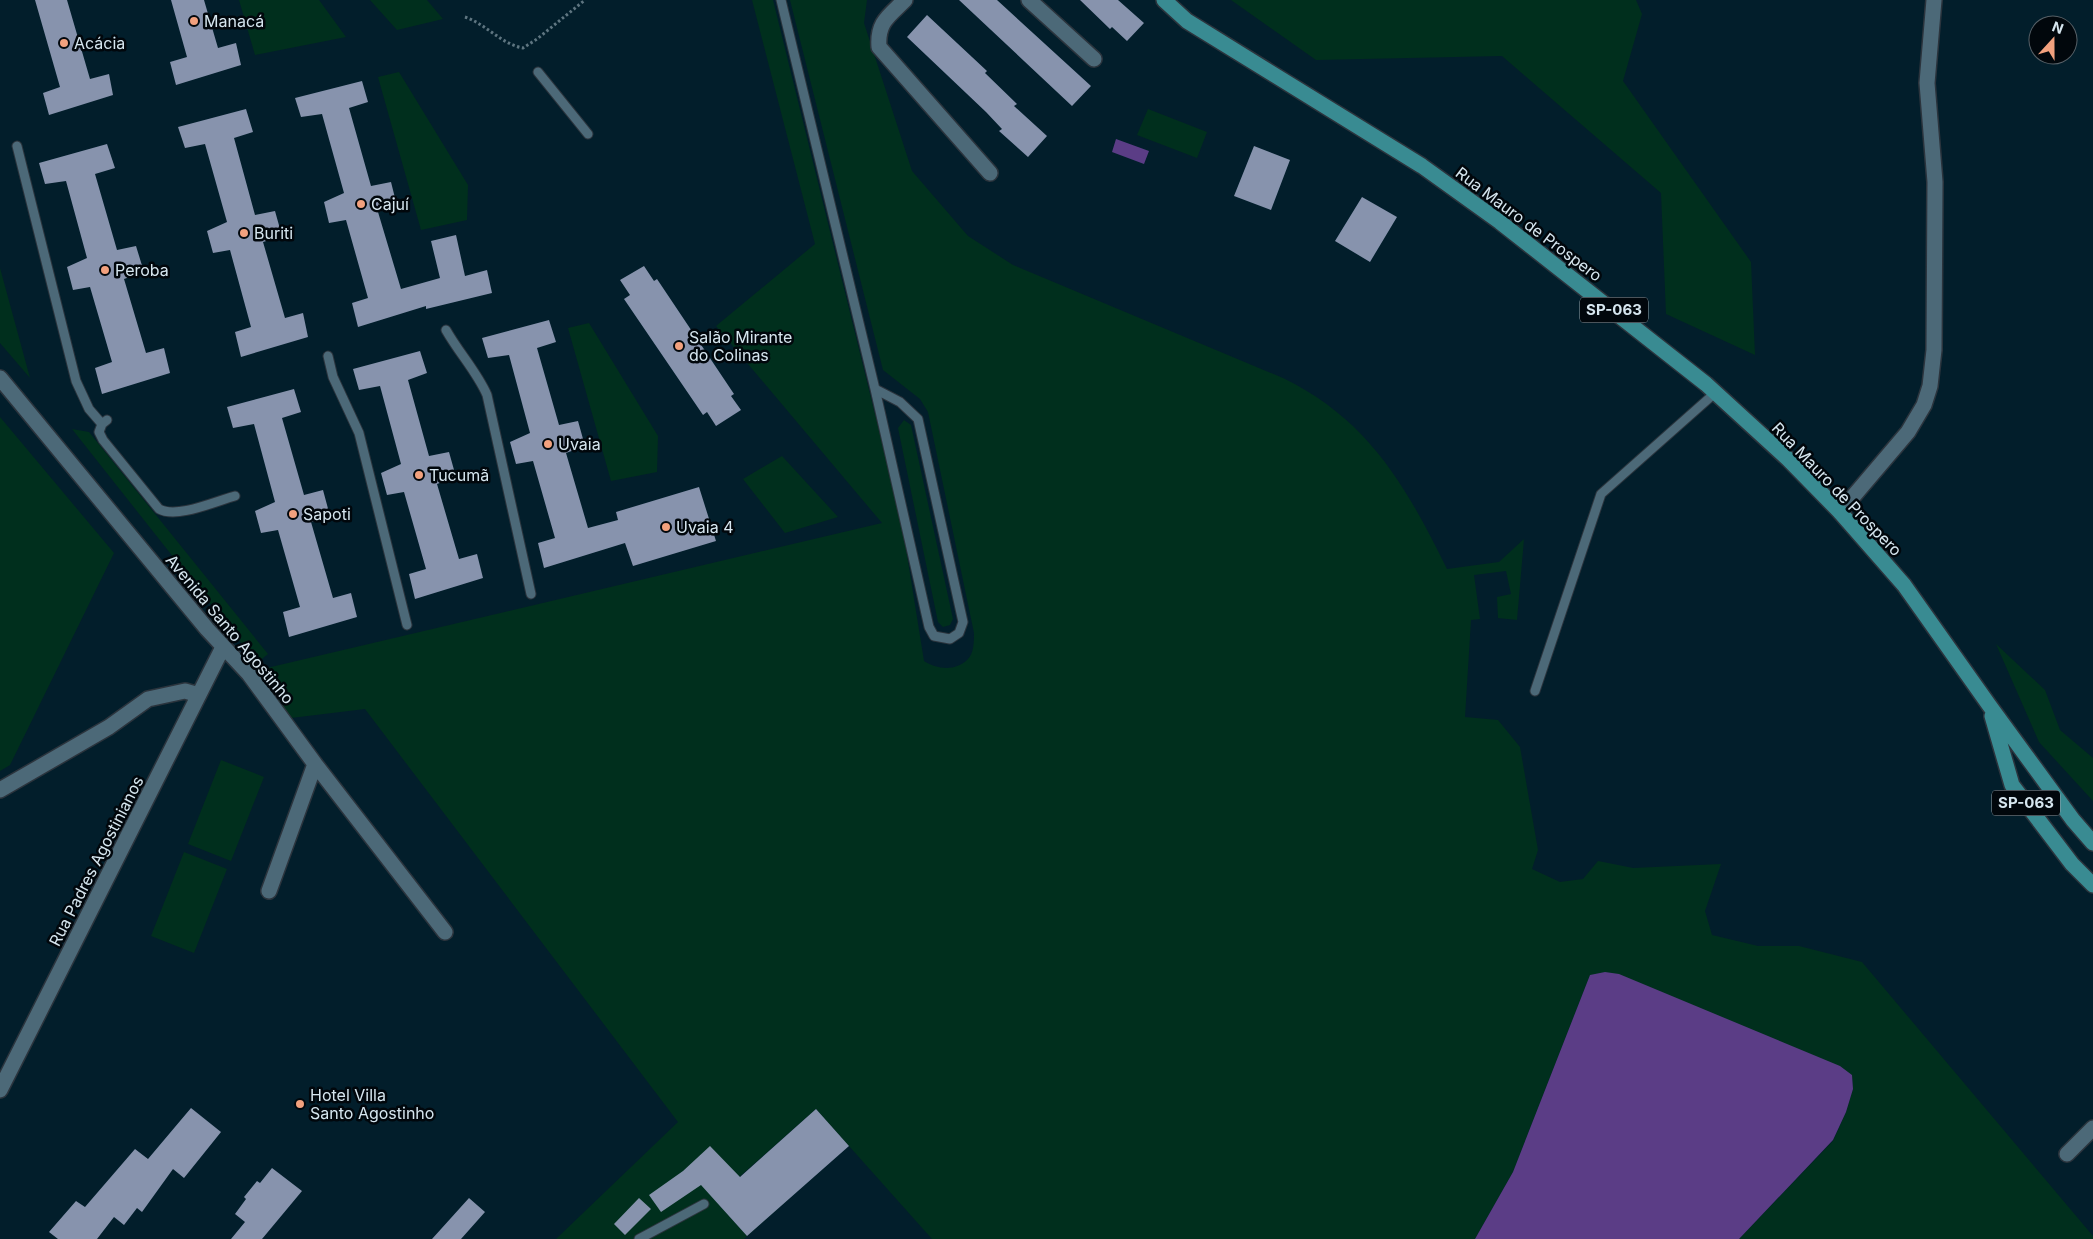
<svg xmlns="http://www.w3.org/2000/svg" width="2093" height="1239" font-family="Inter,sans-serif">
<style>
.green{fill:#002f1d;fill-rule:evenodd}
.water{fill:#5b3d86}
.building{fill:#8793ad}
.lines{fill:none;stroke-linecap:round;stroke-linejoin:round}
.service-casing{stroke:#2b343d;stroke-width:11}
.minor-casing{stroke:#2b343d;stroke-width:18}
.primary-casing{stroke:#2b343d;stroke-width:18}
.path{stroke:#5e7580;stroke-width:3;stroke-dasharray:2.5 2.5;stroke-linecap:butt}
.service{stroke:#4c6978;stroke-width:9}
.minor{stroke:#4c6978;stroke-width:15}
.primary{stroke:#398b92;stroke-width:15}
.poi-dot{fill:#f2a17e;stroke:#01070c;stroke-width:2}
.labels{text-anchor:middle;stroke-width:5;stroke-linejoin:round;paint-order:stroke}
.shield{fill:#01070c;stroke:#96a3ab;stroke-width:1}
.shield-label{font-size:15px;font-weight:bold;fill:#d6e6ef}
.poi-label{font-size:16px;fill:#d6e6ef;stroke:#01070c;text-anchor:start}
.street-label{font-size:16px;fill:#d6e6ef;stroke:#01070c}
</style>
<rect width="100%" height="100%" fill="#021e2b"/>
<path class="green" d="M239,0H319L346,37L255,55Z
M370,0H427L443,19L397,30Z
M752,0H773L902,524L924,661C936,669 956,672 968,659C974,653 974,641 974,633L928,412L920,399L883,370L790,0H867L864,23L912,171L968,236L1013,265L1283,378C1369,420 1406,486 1447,569L1499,562L1524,539L1517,620L1498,618L1497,597L1511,594L1506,571L1474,575L1480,619L1471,620L1465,717L1498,720L1520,747L1538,850L1532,869L1560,882L1583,879L1598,861L1633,868L1721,864L1705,911L1712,935L1758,946H1799L1862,962L2093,1236V1239H1739L1833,1141L1846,1112L1853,1089L1852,1075L1590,975L1513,1172L1475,1239H932L849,1146L744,1239H556L678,1122L365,709L291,718L254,671L882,523L716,326L815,244ZM816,1109L849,1146L747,1236L714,1199Z
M1231,0H1636L1642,14L1623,81L1751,262L1755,355L1666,314L1661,193L1502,56L1316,60Z
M399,72L468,185L467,220L421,230L378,77Z
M1148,109L1207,132L1197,158L1137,135Z
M0,268L30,378L0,343Z
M589,323L658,436L657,472L611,481L568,328Z
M0,417L114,553L10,765L0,771Z
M904,420L911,425L953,619L950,625L943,627L938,622L898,428Z
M72,429L89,432L268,654L257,663Z
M782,456L838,517L785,533L743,479Z
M1996,644L2045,690L2060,730L2093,758V801L2039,742Z
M221,760L264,777L231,861L188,844Z
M184,852L227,869L194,953L151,936Z"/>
<path class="water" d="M1116,139L1149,151L1144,164L1112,152Z
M1605,972L1619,974L1840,1066L1852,1075L1853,1089L1846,1112L1833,1140L1739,1239H1475L1513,1172L1590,975Z"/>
<path class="building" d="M35,0H67L90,79L109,74L113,95L49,115L43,93L60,87Z
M171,0H204L218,48L236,43L241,65L176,85L170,62L187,57Z
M959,0H997L1091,86L1072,106Z
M1080,0H1118L1144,23L1127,41L1112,27L1110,29Z
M927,15L987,71L985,73L1017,104L1014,106L1047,136L1028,157L999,131L1002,129L986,112L907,37Z
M362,81L368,102L349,108L371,186L391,182L397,206L378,212L401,289L440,278L431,241L456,235L465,276L487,270L492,293L426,309V306L358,327L352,303L368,298L346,220L329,223L324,202L344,193L322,114L301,117L295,98Z
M246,109L253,132L234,138L255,215L275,211L282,236L263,242L285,318L303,313L308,337L241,357L235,332L251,327L230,250L213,253L207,231L227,222L205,144L185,148L178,127Z
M107,144L115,168L95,174L117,250L136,246L144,272L124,279L146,353L164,348L170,373L102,394L95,368L112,362L90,287L73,290L67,267L87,258L66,181L45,184L39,163Z
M1254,146L1290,160L1271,210L1234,196Z
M1362,197L1397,217L1370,262L1335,241Z
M644,266L654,281L657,279L734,394L731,396L741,410L716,426L707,412L703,415L624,299L630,295L620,280Z
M549,320L556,342L537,348L559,425L578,421L585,446L566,453L588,528L618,520L616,512L699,487L716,541L633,566L625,543L544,568L538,543L555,538L533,461L516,464L510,442L530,433L509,355L488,358L482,338Z
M420,351L427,373L408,380L429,456L449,452L456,477L437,484L459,559L477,554L483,578L415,599L409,574L426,569L404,492L387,495L381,473L401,464L380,386L359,390L353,369Z
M294,389L301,412L282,418L304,495L323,490L330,516L311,522L333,598L351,593L357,617L289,637L283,612L300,607L278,530L261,533L255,511L275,502L254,424L233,428L227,407Z
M191,1108L221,1132L184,1178L173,1169L142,1212L137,1208L124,1225L114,1217L97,1239H58L49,1232L76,1201L85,1207L135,1149L148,1159Z
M816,1109L849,1146L747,1236L701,1185L661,1212L649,1195L683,1171L710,1146L740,1177Z
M272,1168L302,1191L262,1239H231L245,1222L235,1214L246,1199L244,1197L257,1181L260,1183Z
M469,1198L485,1212L461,1239H432Z
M639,1198L651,1209L625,1235L614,1224Z"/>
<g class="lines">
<g class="service-casing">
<path id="service" d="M781,0L875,389L929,627L934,636L950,639L959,633L963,622L918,419L900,402L875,389
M538,72L588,134
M17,146L76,381L89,409L102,424
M446,330C459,353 477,372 487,395L531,594
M328,356L333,377L359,433L407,625
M107,420L102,424L99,432L103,440L159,509C177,519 216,501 235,496
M1535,691L1601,494L1715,393
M639,1239L704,1204"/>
</g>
<g class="minor-casing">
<path id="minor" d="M905,0C889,16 877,22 879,47L990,173
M1029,0L1094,59
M0,378L207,629L249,674L315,764L445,932
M1840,512L1908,432L1924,405L1930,386L1934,350L1935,182L1927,83L1934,0
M0,790L109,727L148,699L185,691L199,695
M269,891L315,764
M0,1090L223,647
M2067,1154L2093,1128"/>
</g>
<g class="primary-casing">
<path id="primary" d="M1164,0L1187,21L1422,166L1500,222L1706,384L1788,459L1840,512L1904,585L1989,705L2073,820L2093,843
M1992,716L2012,785L2072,864L2093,885"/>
</g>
<path class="path" d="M465,17C486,24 501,44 523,48L537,39L585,0"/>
<use href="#service" class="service"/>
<use href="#minor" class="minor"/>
<use href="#primary" class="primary"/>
</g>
<g class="poi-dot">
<circle cx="194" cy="21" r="5"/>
<circle cx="64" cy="43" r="5"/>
<circle cx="361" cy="204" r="5"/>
<circle cx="244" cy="233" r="5"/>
<circle cx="105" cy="270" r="5"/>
<circle cx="679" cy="346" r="5"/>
<circle cx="548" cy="444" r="5"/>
<circle cx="419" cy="475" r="5"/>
<circle cx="293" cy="514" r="5"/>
<circle cx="666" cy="527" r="5"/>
<circle cx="300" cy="1104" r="5"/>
</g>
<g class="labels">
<g class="shield">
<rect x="1580" y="297.5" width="68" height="25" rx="4"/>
<rect x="1992" y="790.5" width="68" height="25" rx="4"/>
</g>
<g class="shield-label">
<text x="1614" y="315">SP-063</text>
<text x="2026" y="808">SP-063</text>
</g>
<g class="poi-label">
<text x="204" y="27">Manacá</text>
<text x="74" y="49">Acácia</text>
<text x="371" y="210">Cajuí</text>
<text x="254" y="239">Buriti</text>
<text x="115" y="276">Peroba</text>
<text x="689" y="343">Salão Mirante<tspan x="689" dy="18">do Colinas</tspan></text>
<text x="558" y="450">Uvaia</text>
<text x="429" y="481">Tucumã</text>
<text x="303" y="520">Sapoti</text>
<text x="676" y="533">Uvaia 4</text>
<text x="310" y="1101">Hotel Villa<tspan x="310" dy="18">Santo Agostinho</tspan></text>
</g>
<g class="street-label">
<text transform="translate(1529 224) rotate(37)" y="6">Rua Mauro de Prospero</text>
<text transform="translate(1837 489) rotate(46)" y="6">Rua Mauro de Prospero</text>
<text transform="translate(230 629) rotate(50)" y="6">Avenida Santo Agostinho</text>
<text transform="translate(96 861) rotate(-63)" y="6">Rua Padres Agostinianos</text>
</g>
</g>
<g transform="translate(2053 40) rotate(21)"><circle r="24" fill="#01070c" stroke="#566067"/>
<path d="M0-4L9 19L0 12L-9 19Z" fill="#f2a17e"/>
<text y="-8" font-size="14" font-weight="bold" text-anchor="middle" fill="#d6e6ef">N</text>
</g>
</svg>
